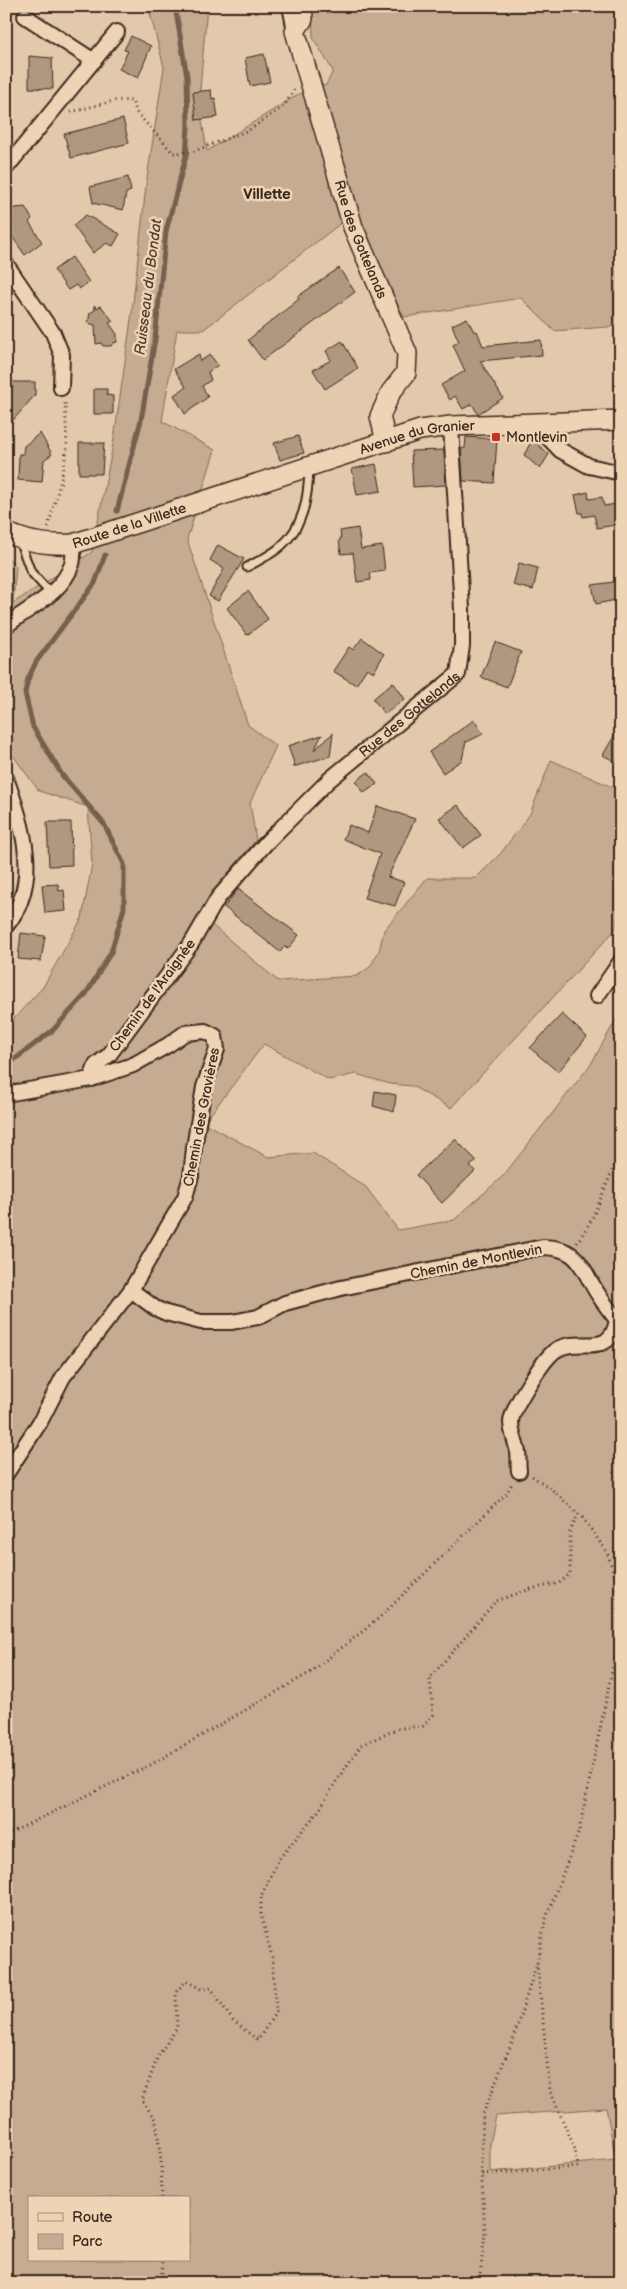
<svg xmlns="http://www.w3.org/2000/svg" width="627" height="2289" font-family="'Balsamiq Sans',sans-serif">
<style>
.green{fill:#c4ab91;stroke:#806a58;fill-rule:evenodd}
.lines{fill:none;stroke-linecap:round;stroke-linejoin:round}
.stream{stroke:#745f4e;stroke-width:5}
.building{fill:#af9780;stroke:#3b2a1e}
.lane-casing{stroke:#3b2a1e;stroke-width:11}
.street-casing{stroke:#3b2a1e;stroke-width:18}
.secondary-casing{stroke:#3b2a1e;stroke-width:22}
.path{stroke:#3b2a1e;stroke-width:3;stroke-dasharray:1 4;stroke-linecap:butt}
.lane{stroke:#eed3b5;stroke-width:7}
.street{stroke:#eed3b5;stroke-width:14}
.secondary{stroke:#eed3b5;stroke-width:19}
.poi-dot{fill:#c8321e;stroke:#eed3b5;stroke-width:2}
.labels{text-anchor:middle;stroke-width:5;stroke-linejoin:round;paint-order:stroke}
.street-label{font-size:14px;fill:#3b2a1e;stroke:#eed3b5}
.poi-label{font-size:14px;fill:#3b2a1e;stroke:#eed3b5;text-anchor:start}
.neighbourhood-label{font-size:15px;font-weight:bold;fill:#3b2a1e;stroke:#eed3b5}
.water-label{font-size:15px;font-style:italic;fill:#534032;stroke:#eed3b5}
</style>
<rect width="100%" height="100%" fill="#e3c9ac"/>
<filter id="ink" filterUnits="userSpaceOnUse"><feTurbulence type="fractalNoise" baseFrequency=".02" numOctaves="2"/><feDisplacementMap in="SourceGraphic" scale="10" xChannelSelector="R" yChannelSelector="G"/><feConvolveMatrix kernelMatrix="1 2 1 2 8 2 1 2 1" color-interpolation-filters="sRGB"/></filter>
<g filter="url(#ink)">
<path class="green" d="M148,6H207L199,102L207,151L302,92L326,85L333,71L313,38L312,6H621V326L554,331L521,298L405,317L341,223L203,330H177L162,421L215,450L187,539L248,725L276,746L250,803L256,840L222,880L196,919L206,920L278,981L357,976L370,967L379,951L384,930L427,878H476L501,853L530,814L551,760L621,791V854L616,929L451,1108L412,1086L390,1084L356,1074L329,1080L264,1044L204,1123L268,1157L313,1153L366,1187L398,1230L454,1220L503,1176L591,1064L621,1011V1359L613,1362L621,1360V2283H6V1027L43,987L82,918L92,864L88,807L39,791L6,746V555L16,567L13,603L92,552L114,439L132,312L146,185L164,67ZM606,2108L616,2160L490,2172V2144L496,2116ZM29,2198H189V2260H29Z"/>
<g class="lines">
<path class="stream" d="M117,511L141,420L155,339L166,231L186,156L188,126L187,77L175,6
M6,1066L53,1030L86,994L111,952L124,908V864L104,824L62,775L33,727L25,693L28,679L36,662L95,583L105,555"/>
</g>
<path class="building" d="M131,36L151,46L138,78L119,69L128,51L124,50Z
M264,54L270,82L250,86L245,58Z
M29,56L52,58L53,89L29,88Z
M211,90L212,99L215,98L218,117L196,120L193,92Z
M123,119L129,143L71,158L64,134Z
M128,177L131,191L126,193L123,210L93,203L90,187Z
M25,207L32,219L29,222L42,242L25,255L6,228L13,222L6,209Z
M86,215L120,234L113,246L107,243L93,253L73,225Z
M72,257L89,282L79,289L76,285L68,290L54,270Z
M339,268L355,292L263,360L248,340L299,299L297,297Z
M94,305L97,308L101,306L113,321L109,323L117,334V342L113,343L111,346H103L101,343L96,344L95,325L88,323L90,313L95,310Z
M467,318L474,332L477,331L483,346L541,340L542,355L480,361L503,398L478,414L472,404L463,409L455,396L450,400L441,385L465,371L453,345L459,342L452,325Z
M342,341L358,368L325,389L313,370L331,360L326,351Z
M199,354L200,361L210,355L218,365L208,372L211,380L202,386L208,397L185,414L174,395L186,387L174,369Z
M9,382H35V395L8,426L7,393H10Z
M94,389H107V395L113,396V414H94Z
M40,433L52,454L44,460L42,482L18,480L19,454H23L24,446Z
M298,436L304,453L280,460L274,443Z
M466,437L497,439L494,483L463,481L461,449L465,448Z
M532,440L549,454L540,469L524,455Z
M79,443H104L102,474H79Z
M444,450L446,485L413,487L411,451Z
M376,464L381,491L357,495L352,469Z
M588,492L589,499L602,497L604,506L621,503V524L597,528L594,515L583,517L582,513H579L575,495Z
M358,528L361,549L382,546L385,571L370,573L371,580L357,582L353,553L341,554L339,540L341,539L340,531Z
M218,545L244,559L218,601L209,596L224,569L210,560Z
M519,563L538,568L533,590L513,585Z
M621,581V599L596,604L592,585Z
M248,591L268,619L247,635L227,608Z
M362,638L384,654L374,672L367,668L356,685L333,671L349,647L353,650Z
M495,642L521,652L507,687L481,677Z
M393,682L405,699L385,714L373,699Z
M474,720L483,734L467,742L466,741L462,760L443,773L429,752Z
M621,724V765L603,755Z
M333,733L330,756L293,767L295,766L288,746L322,735L314,750Z
M368,772L377,784L364,793L356,781Z
M458,805L481,835L463,848L439,818Z
M377,806L415,819L388,877L404,882L395,906L364,898L380,854L343,839L349,825L368,833Z
M47,822H71L72,865L49,866Z
M58,884L59,891L64,890L66,911L45,913L42,885Z
M238,889L299,935L288,949L285,946L280,952L224,907Z
M21,933L45,936L41,961L18,959Z
M562,1014L587,1037L558,1072L530,1048Z
M375,1091L396,1095L394,1112L373,1106Z
M455,1139L477,1161L470,1166L475,1171L442,1203L416,1175Z"/>
<g class="lines">
<g class="lane-casing">
<path id="lane" d="M19,540L31,572L51,594
M247,567C258,561 271,555 280,547C304,527 308,498 309,469"/>
</g>
<g class="street-casing">
<g id="street">
<path d="M290,6L295,31"/>
<path d="M25,16L94,61"/>
<path d="M6,168L117,32"/>
<path d="M6,264L53,333L62,355L61,388"/>
<path d="M535,424L560,450L589,466L621,473"/>
<path d="M6,626C29,607 62,594 72,564C74,558 73,550 73,544"/>
<path d="M6,778C23,826 42,882 6,926"/>
<path d="M597,996L621,961"/>
<path id="s1" d="M6,1094L91,1079L96,1065L109,1055L191,944L218,898L266,843L329,780L458,674L462,646V609L451,426"/>
<path d="M131,1290L155,1308L166,1313L201,1322H232L258,1317L285,1303L341,1288L543,1247C579,1248 580,1265 596,1291C602,1301 610,1311 617,1320C610,1360 580,1335 556,1350C544,1358 512,1407 511,1422C511,1431 516,1443 518,1452C519,1458 518,1465 519,1471"/>
<path d="M6,1474L40,1422L63,1377L131,1290L185,1197L191,1176L194,1148L204,1087L217,1049L215,1036L205,1031L185,1033L168,1045L133,1065L91,1079"/>
</g>
</g>
<g class="secondary-casing">
<g id="secondary">
<path id="s2" d="M302,6L303,19L295,31L353,227L407,353L406,373L391,392L380,416L386,442"/>
<path id="s3" d="M6,532C28,543 49,545 73,544L420,430L451,426L621,420"/>
</g>
</g>
<path class="path" d="M71,112L117,100L132,101L137,113L173,153L192,152L249,130L284,106L294,90
M48,527L61,480L67,448L65,400
M577,1243L592,1219L621,1150
M6,1835L152,1764L311,1672L378,1619L506,1494L513,1482
M482,2174L578,2167L575,2149L550,2091L537,1964
M162,2198L161,2161L156,2121L142,2100L158,2056L177,2028L176,1992L186,1981L201,1989L211,1988L233,2021L258,2040L276,2012L272,1957L261,1914V1896L279,1859L320,1809L335,1783L361,1745L400,1728L423,1726L433,1715L430,1678L496,1601L531,1589L559,1583L570,1574V1532L578,1514
M161,2283L163,2260
M479,2283L485,2234L481,2165L483,2114L513,2039L537,1963L545,1921L579,1831L614,1661L619,1629L616,1580L607,1552L583,1518L550,1488L532,1476"/>
<use href="#lane" class="lane"/>
<use href="#street" class="street"/>
<use href="#secondary" class="secondary"/>
</g>
</g>
<rect class="poi-dot" x="491" y="432" width="10" height="10" rx="2.5"/>
<g class="labels">
<g class="street-label">
<text dy="5" stroke="none"><textPath href="#s2" startOffset="246">Rue des Gottelands</textPath></text>
<text dy="5" stroke="none"><textPath href="#s3" startOffset="430">Avenue du Granier</textPath></text>
<text dy="5" stroke="none"><textPath href="#s3" startOffset="128">Route de la Villette</textPath></text>
<text dy="5" stroke="none"><textPath href="#s1" startOffset="575">Rue des Gottelands</textPath></text>
<text transform="translate(152 995) rotate(-54)" y="5">Chemin de l'Araignée</text>
<text transform="translate(201 1117) rotate(-79)" y="5">Chemin des Gravières</text>
<text transform="translate(476 1261) rotate(-11)" y="5">Chemin de Montlevin</text>
</g>
<g class="poi-label">
<text x="506" y="442">Montlevin</text>
</g>
<g class="neighbourhood-label">
<text x="267" y="199">Villette</text>
</g>
<g class="water-label">
<text transform="translate(148 287) rotate(-83)" y="5">Ruisseau du Bondat</text>
</g>
</g>
<rect width="627" height="2289" fill="none" stroke="#eed3b5" stroke-width="25"/>
<rect x="12" y="12" width="602" height="2264" fill="none" stroke="#3b2a1e" stroke-width="2" filter="url(#ink)"/>
<rect x="28" y="2196" width="162" height="65" fill="#eed3b5" stroke="#a68f79"/>
<rect x="38" y="2213" width="25" height="8" fill="#eed3b5" stroke="#a68f79"/>
<text x="72" y="2222" font-size="15" fill="#3b2a1e">Route</text>
<rect x="38" y="2234" width="25" height="15" fill="#c4ab91" stroke="#a68f79"/>
<text x="72" y="2246" font-size="15" fill="#3b2a1e">Parc</text>
</svg>
